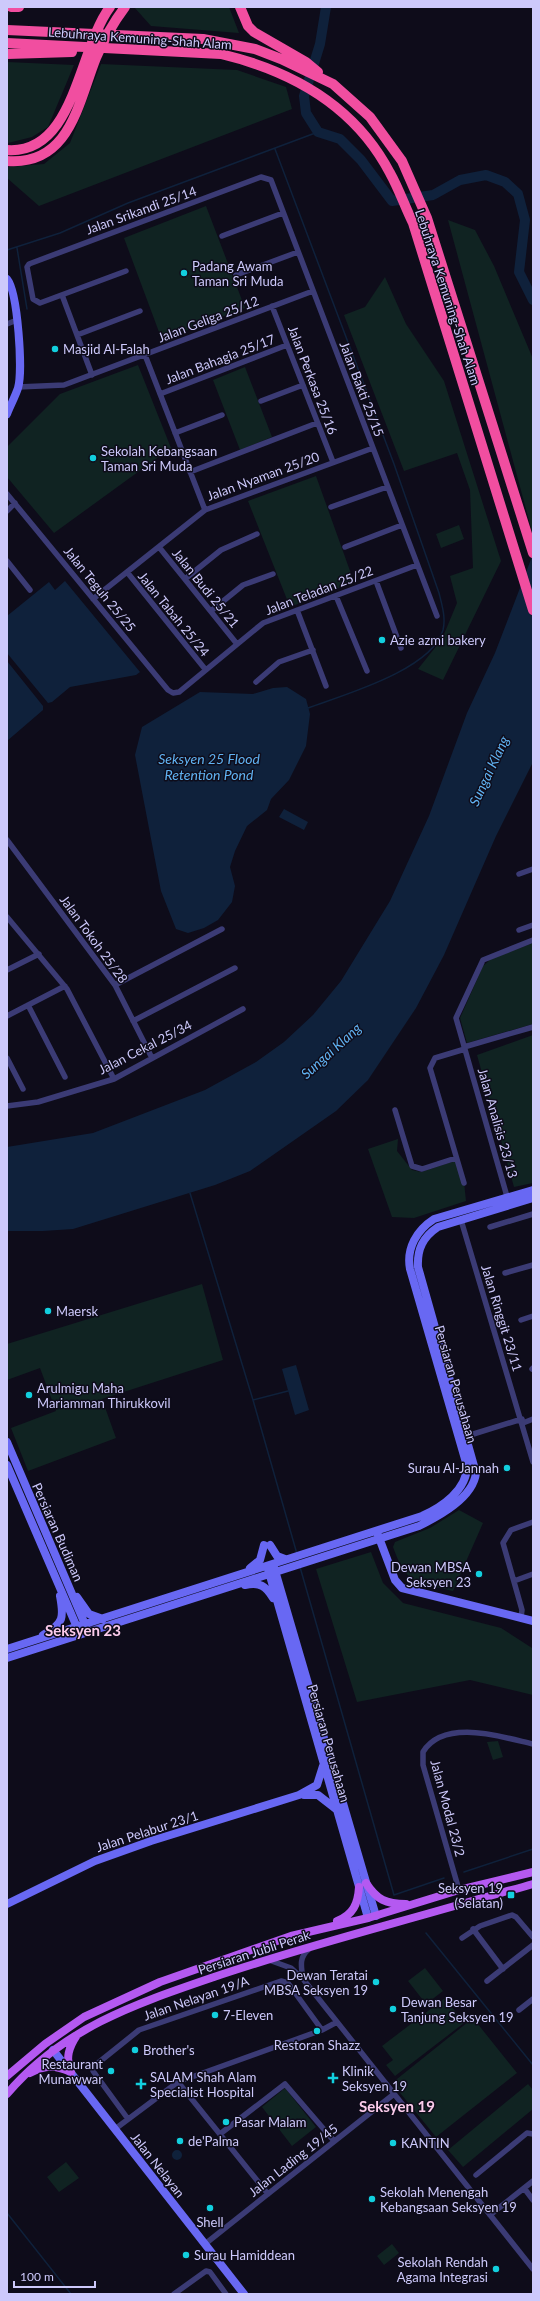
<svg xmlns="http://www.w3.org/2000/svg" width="540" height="2301" font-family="Lato,sans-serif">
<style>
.green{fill:#102322}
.water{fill:#0f213b}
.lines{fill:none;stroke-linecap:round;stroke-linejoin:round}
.stream{stroke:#0f213b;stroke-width:1.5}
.river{stroke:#0f213b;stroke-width:10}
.street{stroke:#3b3b75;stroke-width:5.5}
.secondary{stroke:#6868f3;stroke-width:8}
.primary{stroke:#b459f1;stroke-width:8}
.highway{stroke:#f14ea0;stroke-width:10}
.poi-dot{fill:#12cfde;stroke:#0e0c1a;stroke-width:1.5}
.labels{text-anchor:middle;stroke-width:3;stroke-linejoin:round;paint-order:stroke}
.street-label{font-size:13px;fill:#cdc9fb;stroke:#0e0c1a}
.poi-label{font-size:13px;fill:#cdc9fb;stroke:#0e0c1a;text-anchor:start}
.water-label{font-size:14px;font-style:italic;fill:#60b2f2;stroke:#0e0c1a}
.quarter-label{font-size:15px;font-weight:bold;fill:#fbcbeb;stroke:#0e0c1a}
</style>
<rect width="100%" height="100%" fill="#0e0c1a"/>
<path class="green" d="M134,7H229L239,33L151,26Z
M7,62L74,65L48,127L32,137L8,143Z
M101,64L237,70L286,87L292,109L39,206L7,178V167L44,164L70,143Z
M206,206L245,308L162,340L124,238Z
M448,220L475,230L494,266L533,359V535Z
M385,277L406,324L444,381L501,561L443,680L418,669L442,639L457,603L450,576L473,568L470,490L457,453L404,471L344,315L365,307Z
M138,365L171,448L54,533L7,477V447L60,394Z
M245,367L272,437L240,450L213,380Z
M316,476L354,582L290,607L248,501Z
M459,525L464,539L441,548L436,534Z
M533,943V1024L467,1043L460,1018L483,966L491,959Z
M533,1035V1183L514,1187L477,1055Z
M398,1139L397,1151L412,1170L421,1172L455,1161L464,1182L466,1201L414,1218L392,1217L368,1149Z
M202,1284L223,1360L102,1399L116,1438L28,1471L11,1428L56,1411L40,1368L7,1380V1344Z
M459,1510L483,1523L453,1591C417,1582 407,1586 393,1547L395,1542L430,1528Z
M371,1552L383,1583L403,1603L501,1628L532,1648L533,1695L470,1680L357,1702L316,1569Z
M498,1741L503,1757L493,1760L487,1742Z
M425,1968L443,1991L426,2004L408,1981Z
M445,1998L464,2023L395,2076L386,2065L393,2060L382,2046Z
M473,2018L517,2073L436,2137L392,2083Z
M528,2084L533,2090V2109L463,2167L448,2150Z
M285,2088L316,2127L292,2146L262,2107Z
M66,2162L79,2178L59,2192L47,2177Z
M392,2244L399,2253L384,2265L377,2256Z"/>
<path class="water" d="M533,554V762L496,836L444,955L416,1008L368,1080L336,1111L250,1171L215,1185L73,1229L43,1231H7V1147L93,1133L205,1090L256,1062L284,1042L313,1015L341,981L390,901L429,816L467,713L495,653Z
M65,581L140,672L136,675L70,687L52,702L48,703L7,653V616L49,582L55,590Z
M7,661L43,706V710L7,741Z
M287,687L306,699L310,714L306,746L289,780L271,799L267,810L247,826L235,851L230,867L235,886L232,902L218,920L204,928L188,933L176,929L161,891L135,755L142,727L200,692L253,694L273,688Z
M284,809L308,822L304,830L279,817Z
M296,1365L309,1410L295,1415L282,1369Z
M172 2155a5 5 0 1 1 10 0a5 5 0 1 1-10 0Z"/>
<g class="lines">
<path class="stream" d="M275,149L394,464L439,593C442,605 446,618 443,630C432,670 343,695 308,708
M17,248L27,309
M7,250L60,233L128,203L318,132
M190,1193L253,1400L297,1554
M253,1400L288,1391
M300,1567L394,1895L444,1878
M464,1872L533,1849
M426,1933L533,2065
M7,2213L71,2294"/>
<path class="river" d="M326,7L320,44L304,96L306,113L318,132L340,139L361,160L392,201L433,195L460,180L486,175L505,182L518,194L525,220L519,272L533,300"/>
<path class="street" d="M222,236L283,213
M126,271L40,303L33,299L27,267L29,264L261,177L271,180L437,616
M236,275L298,252
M62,295L92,375
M272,306L333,462
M7,324L17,320
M77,335L140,311
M145,355L205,510
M18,387L64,385L313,291
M160,394L287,345
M261,401L303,385
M175,433L222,415
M190,472L317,423
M7,494L168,690L173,693L179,692L263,623L417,565
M331,507L387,487
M7,511L15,503
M159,547L237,644
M345,547L402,525
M7,561L30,590
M127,572L205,669
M185,579L221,550L257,534
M376,581L401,648
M336,596L367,671
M93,599L205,510L373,448
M297,610L326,686
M211,611L243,585L273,574
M256,682L279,662L313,650
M7,840L115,985L152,1058
M519,874L533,869
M7,917L67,989L114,1079
M519,930L533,925
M7,970L39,954
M115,985L222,929
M28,1005L65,1077
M7,1016L65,986
M133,1021L235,968
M464,1047L533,1027
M7,1058L23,1089
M7,1106L38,1102L114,1079L243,1009
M395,1110L412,1166L422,1169L456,1158
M464,1183L430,1068L435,1058L465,1049
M508,1200L456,1018L483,960L533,940
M461,1220L533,1462
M490,1227L533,1214
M505,1273L533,1265
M521,1320L533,1316
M532,1369L533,1368
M523,1423L533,1419
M467,1436L522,1419
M514,1581L533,1574
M521,1617L522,1610L503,1543L511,1530L533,1522
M459,1890L423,1765V1752C444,1718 502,1737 533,1744
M473,1929L503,1969
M462,1938L480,1926L512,1915L516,1917L533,1937
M269,1960L291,1968L303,1979L533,2269
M303,1979C301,1966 299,1957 309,1949
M487,1981L533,1945
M519,2010L533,1999
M178,2082L268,2194
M128,2119L93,2071V2067L139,2030L281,1981L288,1983L322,2030
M115,2129L178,2082L322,2030L337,2022
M220,2134L285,2084L334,2141
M476,2175L527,2133L533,2134
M524,2188L533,2200
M490,2215L533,2181
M205,2244L394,2094
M174,2294L206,2271L210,2272L226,2294"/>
<path class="secondary" d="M7,279C18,292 23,372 18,388C15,397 10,406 7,414
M7,1442L87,1629
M7,1465L79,1632
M378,1535L395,1580L402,1588L533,1621
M270,1545L277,1556L285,1559
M274,1567L376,1916
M250,1568L260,1560L264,1545
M268,1569L368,1918
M245,1585C260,1582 266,1586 273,1598
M77,1597L89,1614L103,1619
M43,1635C64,1624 64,1617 60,1596
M7,1649L422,1516C442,1507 467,1490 467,1466L410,1269C406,1248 417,1230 434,1219L533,1190
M7,1658L419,1526C439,1516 473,1498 476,1473L418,1267C417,1249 423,1237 438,1227L533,1198
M304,1795H318L336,1809
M7,1904L95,1861L151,1841L299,1795L317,1785L323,1766
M53,2050L244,2294"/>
<path class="primary" d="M366,1883C377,1900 386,1904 406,1904
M337,1921C353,1915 358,1904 359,1887
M71,2072C65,2058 69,2047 77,2035
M30,2073C46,2065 54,2065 71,2072
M7,2076L45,2044L84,2017L160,1982L291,1936L368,1918L459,1890L533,1872
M7,2094C63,2028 135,2004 214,1977C299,1948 386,1926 472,1901C492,1895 513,1890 533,1884"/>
<path class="highway" d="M11,7H19
M240,7L248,26L254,32L306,62L318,72
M7,30L203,39L255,49L281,59L333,84L370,117L402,161L427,218L533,553
M7,43L221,54C292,71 355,106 390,173C399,189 405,207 413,223L533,610
M7,54L72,52
M7,150C75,155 78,50 110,7
M7,161C70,166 78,103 96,58C104,39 113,23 125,7"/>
</g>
<g class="poi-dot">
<circle cx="184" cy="273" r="4"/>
<circle cx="55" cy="349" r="4"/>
<circle cx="93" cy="458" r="4"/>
<circle cx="382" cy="640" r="4"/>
<circle cx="48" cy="1311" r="4"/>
<circle cx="29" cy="1395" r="4"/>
<circle cx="507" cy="1468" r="4"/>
<circle cx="479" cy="1574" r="4"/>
<rect x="507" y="1891" width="8" height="8" rx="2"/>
<circle cx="376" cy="1982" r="4"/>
<circle cx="393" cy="2009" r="4"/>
<circle cx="215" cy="2015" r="4"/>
<circle cx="317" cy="2031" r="4"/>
<circle cx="135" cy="2050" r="4"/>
<circle cx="111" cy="2071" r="4"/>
<path d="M331 2072h4v4h4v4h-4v4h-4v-4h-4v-4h4z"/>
<path d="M139 2078h4v4h4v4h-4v4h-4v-4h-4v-4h4z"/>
<circle cx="226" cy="2122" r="4"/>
<circle cx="180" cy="2141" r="4"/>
<circle cx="393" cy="2143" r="4"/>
<circle cx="372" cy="2199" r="4"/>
<circle cx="210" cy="2208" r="4"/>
<circle cx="186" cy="2255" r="4"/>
<circle cx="496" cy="2269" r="4"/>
</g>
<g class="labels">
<g class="street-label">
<text transform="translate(140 38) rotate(4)" y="5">Lebuhraya Kemuning-Shah Alam</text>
<text transform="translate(141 210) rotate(-20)" y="5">Jalan Srikandi 25/14</text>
<text transform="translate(448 297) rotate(72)" y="5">Lebuhraya Kemuning-Shah Alam</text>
<text transform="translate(208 319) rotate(-21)" y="5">Jalan Geliga 25/12</text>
<text transform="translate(220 359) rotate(-21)" y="5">Jalan Bahagia 25/17</text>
<text transform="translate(313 380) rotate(69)" y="5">Jalan Perkasa 25/16</text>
<text transform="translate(362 389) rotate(69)" y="5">Jalan Bakti 25/15</text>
<text transform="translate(263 476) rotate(-20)" y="5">Jalan Nyaman 25/20</text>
<text transform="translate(206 588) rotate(51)" y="5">Jalan Budi 25/21</text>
<text transform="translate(100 589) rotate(51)" y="5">Jalan Teguh 25/25</text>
<text transform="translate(319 590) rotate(-21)" y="5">Jalan Teladan 25/22</text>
<text transform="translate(174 614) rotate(51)" y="5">Jalan Tabah 25/24</text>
<text transform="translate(94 939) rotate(54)" y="5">Jalan Tokoh 25/28</text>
<text transform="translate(145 1047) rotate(-27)" y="5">Jalan Cekal 25/34</text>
<text transform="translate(498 1123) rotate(74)" y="5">Jalan Analisis 23/13</text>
<text transform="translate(502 1318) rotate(73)" y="5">Jalan Ringgit 23/11</text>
<text transform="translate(456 1384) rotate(74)" y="5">Persiaran Perusahaan</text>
<text transform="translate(58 1532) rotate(66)" y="5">Persiaran Budiman</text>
<text transform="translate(329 1743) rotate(74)" y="5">Persiaran Perusahaan</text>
<text transform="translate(448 1808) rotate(75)" y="5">Jalan Modal 23/2</text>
<text transform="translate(147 1831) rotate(-18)" y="5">Jalan Pelabur 23/1</text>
<text transform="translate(254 1952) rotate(-18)" y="5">Persiaran Jubli Perak</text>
<text transform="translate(196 1998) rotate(-19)" y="5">Jalan Nelayan 19/A</text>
<text transform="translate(293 2160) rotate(-38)" y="5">Jalan Lading 19/45</text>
<text transform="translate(158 2165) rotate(52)" y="5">Jalan Nelayan</text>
</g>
<g class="poi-label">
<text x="192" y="271">Padang Awam<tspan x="192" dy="15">Taman Sri Muda</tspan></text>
<text x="63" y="354">Masjid Al-Falah</text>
<text x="101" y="456">Sekolah Kebangsaan<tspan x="101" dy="15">Taman Sri Muda</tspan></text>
<text x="390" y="645">Azie azmi bakery</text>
<text x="56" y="1316">Maersk</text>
<text x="37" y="1393">Arulmigu Maha<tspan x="37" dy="15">Mariamman Thirukkovil</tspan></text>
<text x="499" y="1473" text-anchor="end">Surau Al-Jannah</text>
<text x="471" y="1572" text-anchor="end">Dewan MBSA<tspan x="471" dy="15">Seksyen 23</tspan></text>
<text x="503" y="1893" text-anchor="end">Seksyen 19<tspan x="503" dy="15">(Selatan)</tspan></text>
<text x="368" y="1980" text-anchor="end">Dewan Teratai<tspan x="368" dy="15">MBSA Seksyen 19</tspan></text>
<text x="401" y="2007">Dewan Besar<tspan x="401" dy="15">Tanjung Seksyen 19</tspan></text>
<text x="223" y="2020">7-Eleven</text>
<text x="317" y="2050" text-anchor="middle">Restoran Shazz</text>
<text x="143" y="2055">Brother's</text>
<text x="103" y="2069" text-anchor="end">Restaurant<tspan x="103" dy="15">Munawwar</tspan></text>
<text x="342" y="2076">Klinik<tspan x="342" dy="15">Seksyen 19</tspan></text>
<text x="150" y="2082">SALAM Shah Alam<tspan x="150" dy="15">Specialist Hospital</tspan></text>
<text x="234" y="2127">Pasar Malam</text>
<text x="188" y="2146">de'Palma</text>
<text x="401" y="2148">KANTIN</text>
<text x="380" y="2197">Sekolah Menengah<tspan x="380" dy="15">Kebangsaan Seksyen 19</tspan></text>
<text x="210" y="2227" text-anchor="middle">Shell</text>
<text x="194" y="2260">Surau Hamiddean</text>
<text x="488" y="2267" text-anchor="end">Sekolah Rendah<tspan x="488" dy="15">Agama Integrasi</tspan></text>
</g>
<g class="water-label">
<text x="209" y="764">Seksyen 25 Flood<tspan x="209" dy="16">Retention Pond</tspan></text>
<text transform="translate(489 771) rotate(-65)" y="5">Sungai Klang</text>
<text transform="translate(331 1051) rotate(-42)" y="5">Sungai Klang</text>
</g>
<g class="quarter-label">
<text x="83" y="1636">Seksyen 23</text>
<text x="397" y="2112">Seksyen 19</text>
</g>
</g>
<rect width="540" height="2301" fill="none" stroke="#cdc9fb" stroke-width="16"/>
<path d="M14 2281v6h81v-6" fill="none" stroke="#cdc9fb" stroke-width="2"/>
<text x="20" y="2281" font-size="12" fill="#cdc9fb" stroke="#0e0c1a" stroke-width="3" paint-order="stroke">100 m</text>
</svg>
